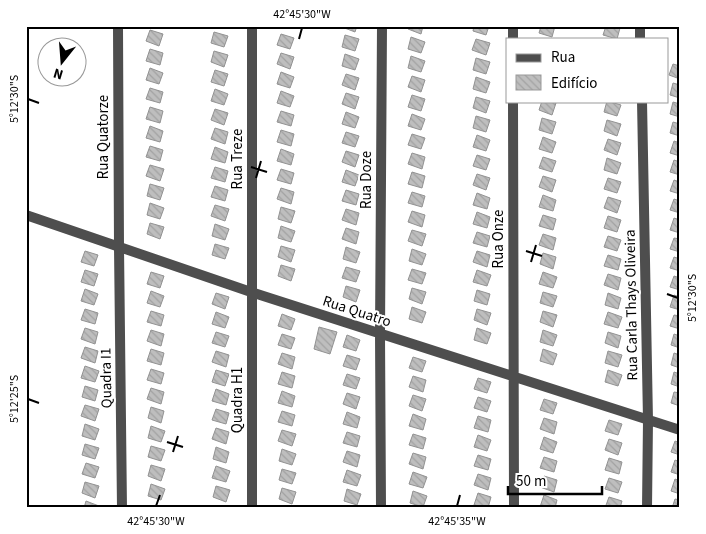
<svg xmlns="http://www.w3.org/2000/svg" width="706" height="534" font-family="'Source Sans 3',sans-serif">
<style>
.building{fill:url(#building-back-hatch);stroke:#929292}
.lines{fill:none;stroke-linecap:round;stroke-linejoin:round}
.street{stroke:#4e4e4e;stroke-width:10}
.ticks{fill:none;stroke:#000;stroke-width:2}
.labels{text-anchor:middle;stroke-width:4;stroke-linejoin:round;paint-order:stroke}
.street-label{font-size:15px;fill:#000;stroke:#fff}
.neatline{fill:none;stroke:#000;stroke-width:2}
.ticks-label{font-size:12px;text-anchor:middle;fill:#000}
</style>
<defs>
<pattern id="building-back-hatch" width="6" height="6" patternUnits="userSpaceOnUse" patternTransform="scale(1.25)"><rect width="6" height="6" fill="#bebebe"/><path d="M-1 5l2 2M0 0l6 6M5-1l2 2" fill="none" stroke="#a2a2a2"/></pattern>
</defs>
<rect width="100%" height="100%" fill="#fff"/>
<path class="building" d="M342,26H357L355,32L342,27Z
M409,26H423L421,34L408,29Z
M474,26H489L486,35L473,31Z
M541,26H555L552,37L539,33Z
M606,26H616L620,28L617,39L603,35Z
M150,30L163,34L159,46L146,41Z
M214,32L228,36L224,47L211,43Z
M281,34L294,38L290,49L277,45Z
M345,35L359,39L355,51L342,47Z
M411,37L425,42L421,53L408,49Z
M476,39L490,43L486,55L472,50Z
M150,49L163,53L160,65L146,61Z
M214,51L228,55L224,67L211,62Z
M281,53L294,57L290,69L277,64Z
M345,54L359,59L355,70L342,66Z
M411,56L425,61L421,72L408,68Z
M476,58L490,62L486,74L473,70Z
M673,64L680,66V79L669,75Z
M150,68L163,73L159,84L146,80Z
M215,70L228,74L224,86L211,82Z
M281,72L294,77L290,88L277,84Z
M346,74L359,78L355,90L342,85Z
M412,76L425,80L421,92L408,87Z
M476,77L490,82L486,93L473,89Z
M673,83L680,85V98L670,95Z
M150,88L163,92L160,103L146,99Z
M215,89L228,94L224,105L211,101Z
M281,91L294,96L290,107L277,103Z
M346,93L359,97L355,109L342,104Z
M412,95L425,99L421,111L408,107Z
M476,97L490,101L486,113L473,108Z
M542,101H550L556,103L552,115L539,110Z
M607,101L621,105L617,116L604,112Z
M673,102L680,104V117L670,114Z
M150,107L163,111L160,123L146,119Z
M215,109L228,113L224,125L211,120Z
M281,111L294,115L291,126L277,122Z
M346,112L359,117L355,128L342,124Z
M412,114L425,119L421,130L408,126Z
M476,116L490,120L486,132L473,128Z
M542,118L556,122L552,134L539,130Z
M607,120L621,124L617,136L604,131Z
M673,122L680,124V136L670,133Z
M150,126L163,131L160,142L146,138Z
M215,128L228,132L225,144L211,139Z
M281,130L294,134L291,146L277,142Z
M346,132L359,136L355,147L342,143Z
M412,134L425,138L421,149L408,145Z
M477,135L490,140L486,151L473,147Z
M543,137L556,142L552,153L539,149Z
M608,139L621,143L617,155L604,150Z
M674,141L680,143V156L670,153Z
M150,146L163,150L160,161L146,157Z
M215,147L228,152L225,163L211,159Z
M281,149L294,154L291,165L277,161Z
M346,151L359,155L355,167L342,162Z
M412,153L425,157L422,169L408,164Z
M477,155L490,159L486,170L473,166Z
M543,157L556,161L552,172L539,168Z
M607,158L621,163L617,174L604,170Z
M674,160L680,162V175L670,172Z
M150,165L164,169L160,181L146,176Z
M215,167L228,171L225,182L211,178Z
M281,169L294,173L291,184L277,180Z
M346,170L359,175L355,186L342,182Z
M412,172L425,176L422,188L408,184Z
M477,174L490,178L486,190L473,185Z
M543,176L556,180L552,192L539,187Z
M608,178L621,182L617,193L604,189Z
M674,180L680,182V194L670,191Z
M150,184L164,188L160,200L147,196Z
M215,186L228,190L225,201L211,197Z
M281,188L294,192L291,204L277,199Z
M346,190L359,194L356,205L342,201Z
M412,192L425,196L422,207L408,203Z
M477,193L490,198L487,209L473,205Z
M543,195L556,200L553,211L539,207Z
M608,197L621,201L617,213L604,208Z
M674,199L680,201V213L670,210Z
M150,203L164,208L160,219L147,215Z
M215,205L229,209L225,221L211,216Z
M281,207L295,211L291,223L278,219Z
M346,209L359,213L356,225L342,220Z
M412,211L425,215L422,227L408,222Z
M477,212L490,217L487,228L473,224Z
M543,215L556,219L553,230L539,226Z
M608,216L621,220L617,232L604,228Z
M674,218L680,220V233L670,230Z
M150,223L164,227L160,239L147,234Z
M215,224L229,229L225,240L212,236Z
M281,226L295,231L291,242L278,238Z
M346,228L359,232L356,244L342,239Z
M412,230L426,234L422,246L408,241Z
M477,232L490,236L487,247L473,243Z
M543,234L556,238L553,250L539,245Z
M608,236L621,240L617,251L604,247Z
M674,238L680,239V252L670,249Z
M215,244L229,248L225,259L212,255Z
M281,246L295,250L291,262L278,257Z
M346,247L360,252L356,263L343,259Z
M412,249L426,254L422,265L409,261Z
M85,251L98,255L94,266L81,262Z
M477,251L490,255L487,267L473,262Z
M543,253L556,257L553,269L540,264Z
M608,255L621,259L618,270L604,266Z
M674,257L680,259V271L670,268Z
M281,265L295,269L291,281L278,276Z
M346,267L360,271L356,282L342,278Z
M412,269L426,273L422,284L408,280Z
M85,270L98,274L94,286L81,282Z
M477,270L491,275L487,286L473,282Z
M151,272L164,276L160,288L147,284Z
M543,272L557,277L553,288L539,284Z
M608,274L621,278L618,290L604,285Z
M674,276L680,278V290L670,287Z
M346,286L360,290L356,302L343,297Z
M412,288L426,292L422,304L409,299Z
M85,289L98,294L94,305L81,301Z
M477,290L490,294L487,305L474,301Z
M151,291L164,296L160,307L147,303Z
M543,292L557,296L553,307L540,303Z
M216,293L229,297L225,309L212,304Z
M608,293L621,298L618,309L605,305Z
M674,295L680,297V310L670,307Z
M412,307L426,312L422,323L409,319Z
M85,309L98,313L95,324L81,320Z
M477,309L491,313L487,325L474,320Z
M151,311L164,315L161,326L147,322Z
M543,311L557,315L553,327L540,322Z
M216,312L229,317L225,328L212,324Z
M608,312L622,317L618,328L604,324Z
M282,314L295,319L291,330L278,326Z
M674,315L680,316V329L670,326Z
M319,327L337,332L330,354L314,349Z
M85,328L98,332L95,344L81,339Z
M477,328L491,333L487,344L474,340Z
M151,330L164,334L161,346L147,341Z
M543,330L557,335L553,346L540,342Z
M216,332L229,336L225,347L212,343Z
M608,332L621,336L618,348L605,343Z
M282,334L295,338L291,349L278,345Z
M674,334L680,336V348L671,345Z
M347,335L360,340L356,351L343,347Z
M85,347L98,351L95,363L81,358Z
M151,349L164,353L161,365L147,361Z
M543,349L557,354L553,365L540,361Z
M216,351L229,355L226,367L212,362Z
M608,351L622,355L618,367L605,363Z
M282,353L295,357L292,369L278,364Z
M674,353L680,355V368L671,365Z
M347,355L360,359L356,370L343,366Z
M413,357L426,361L422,372L409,368Z
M85,366L99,371L95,382L81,378Z
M151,369L164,373L161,384L147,380Z
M216,370L229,374L225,386L212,382Z
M608,370L622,375L618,386L605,382Z
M282,372L295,376L292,388L278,384Z
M674,372L680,374V387L671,384Z
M347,374L360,378L356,389L343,385Z
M413,376L426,380L423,392L409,387Z
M478,378L491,382L487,393L474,389Z
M85,386L98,390L95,401L82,397Z
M151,388L164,392L161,404L147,399Z
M216,389L229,394L226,405L212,401Z
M282,391L295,396L292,407L278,403Z
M674,392L680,393V406L671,403Z
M347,393L360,397L356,409L343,404Z
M413,395L426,399L422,411L409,406Z
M478,397L491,401L487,412L474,408Z
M544,399L557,403L553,414L540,410Z
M85,405L99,409L95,421L81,416Z
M151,407L164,411L161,423L148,418Z
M216,409L229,413L226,424L212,420Z
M282,411L295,415L292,426L278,422Z
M347,412L360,417L357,428L343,424Z
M413,414L426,419L423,430L409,426Z
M478,416L491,420L488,432L474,428Z
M544,418L557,422L554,434L540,429Z
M609,420L622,424L618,435L605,431Z
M85,424L99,429L95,440L82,436Z
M151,426L165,431L161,442L148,438Z
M216,428L229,432L226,444L212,439Z
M282,430L296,434L292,446L278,441Z
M347,432L360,436L357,447L343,443Z
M413,434L426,438L423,449L409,445Z
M478,435L491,440L487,451L474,447Z
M544,437L557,442L553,453L540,449Z
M609,439L622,443L618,455L605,450Z
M675,441L680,443V455L671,452Z
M85,444L99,448L95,459L82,455Z
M151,446L165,450L161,461L148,457Z
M216,447L229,452L226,463L213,459Z
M282,449L296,454L292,465L279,461Z
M347,451L360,455L357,467L343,462Z
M413,453L426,457L423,469L409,464Z
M478,455L491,459L488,470L474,466Z
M544,457L557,461L554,472L540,468Z
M609,458L622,462L619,474L605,470Z
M675,460L680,462V475L671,472Z
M86,463L99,467L95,478L82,474Z
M151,465L165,469L161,481L148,476Z
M216,466L230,471L226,482L212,478Z
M282,469L296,473L292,484L279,480Z
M347,470L361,475L357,486L343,482Z
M413,472L427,477L423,488L409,484Z
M478,474L491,478L488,490L474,485Z
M544,476L557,480L554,492L540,487Z
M609,478L622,482L618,493L605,489Z
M675,479L680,481V494L671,491Z
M85,482L99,486L95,498L82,493Z
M151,484L165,489L161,500L148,496Z
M216,486L230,490L226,502L213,497Z
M282,488L296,492L292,504L279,499Z
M347,489L361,494L357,505L344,501Z
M413,491L427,496L423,507L410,503Z
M478,493L491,497L488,508L474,505Z
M544,495L557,500L555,508L540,507Z
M609,497L622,501L620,508H605Z
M675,499L680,500V508H672Z
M86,501L99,506L98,508H84Z"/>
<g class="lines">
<path class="street" d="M118,26L119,247L122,508
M252,26V508
M513,26V39
M640,26V39
M513,101L514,508
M642,101L648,420L647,508
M26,215L251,292L680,430
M381,508L380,334L382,26"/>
</g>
<path class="ticks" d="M299,39L302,28M28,99L39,103M251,167L267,172M256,178L261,161M526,251L542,256M531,262L536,245M667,294L678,298M28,399L39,403M167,442L183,447M173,452L178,436M156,506L160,495M457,506L460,495"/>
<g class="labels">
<g class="street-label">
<text transform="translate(103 137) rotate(-90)" y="5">Rua Quatorze</text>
<text transform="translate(237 159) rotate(-90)" y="5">Rua Treze</text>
<text transform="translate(366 180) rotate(-90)" y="5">Rua Doze</text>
<text transform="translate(498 239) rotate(-90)" y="5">Rua Onze</text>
<text transform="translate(631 305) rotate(-91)" y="5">Rua Carla Thays Oliveira</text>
<text transform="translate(357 311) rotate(18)" y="5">Rua Quatro</text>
<text transform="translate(106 378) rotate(-91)" y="5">Quadra I1</text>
<text transform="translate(237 400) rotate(-90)" y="5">Quadra H1</text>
</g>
</g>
<rect width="706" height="534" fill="none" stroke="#ffffff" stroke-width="55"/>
<rect x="506" y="38" width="162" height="65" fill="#ffffff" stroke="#999999"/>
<rect x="516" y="54" width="25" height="8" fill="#4e4e4e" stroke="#999999"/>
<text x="551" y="62" font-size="15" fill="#000000">Rua</text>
<rect x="516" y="75" width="25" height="15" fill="url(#building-back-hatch)" stroke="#999999"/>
<text x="551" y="88" font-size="15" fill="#000000">Edifício</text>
<g transform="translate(62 62) rotate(197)"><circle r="24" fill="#ffffff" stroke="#999999"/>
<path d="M0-4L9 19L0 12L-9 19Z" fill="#000000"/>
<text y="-8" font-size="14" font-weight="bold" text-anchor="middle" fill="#000000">N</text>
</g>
<path d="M508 486v8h94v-8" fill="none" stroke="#000000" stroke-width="2.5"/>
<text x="516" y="486" font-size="15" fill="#000000" stroke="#ffffff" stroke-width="4" paint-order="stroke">50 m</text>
<rect x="28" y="28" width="650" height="478" class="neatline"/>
<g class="ticks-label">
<text x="302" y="18">42°45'30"W</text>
<text transform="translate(14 99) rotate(-90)" y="4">5°12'30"S</text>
<text transform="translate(692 298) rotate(-90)" y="4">5°12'30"S</text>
<text transform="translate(14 399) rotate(-90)" y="4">5°12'25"S</text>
<text x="156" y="525">42°45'30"W</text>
<text x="457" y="525">42°45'35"W</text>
</g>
</svg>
